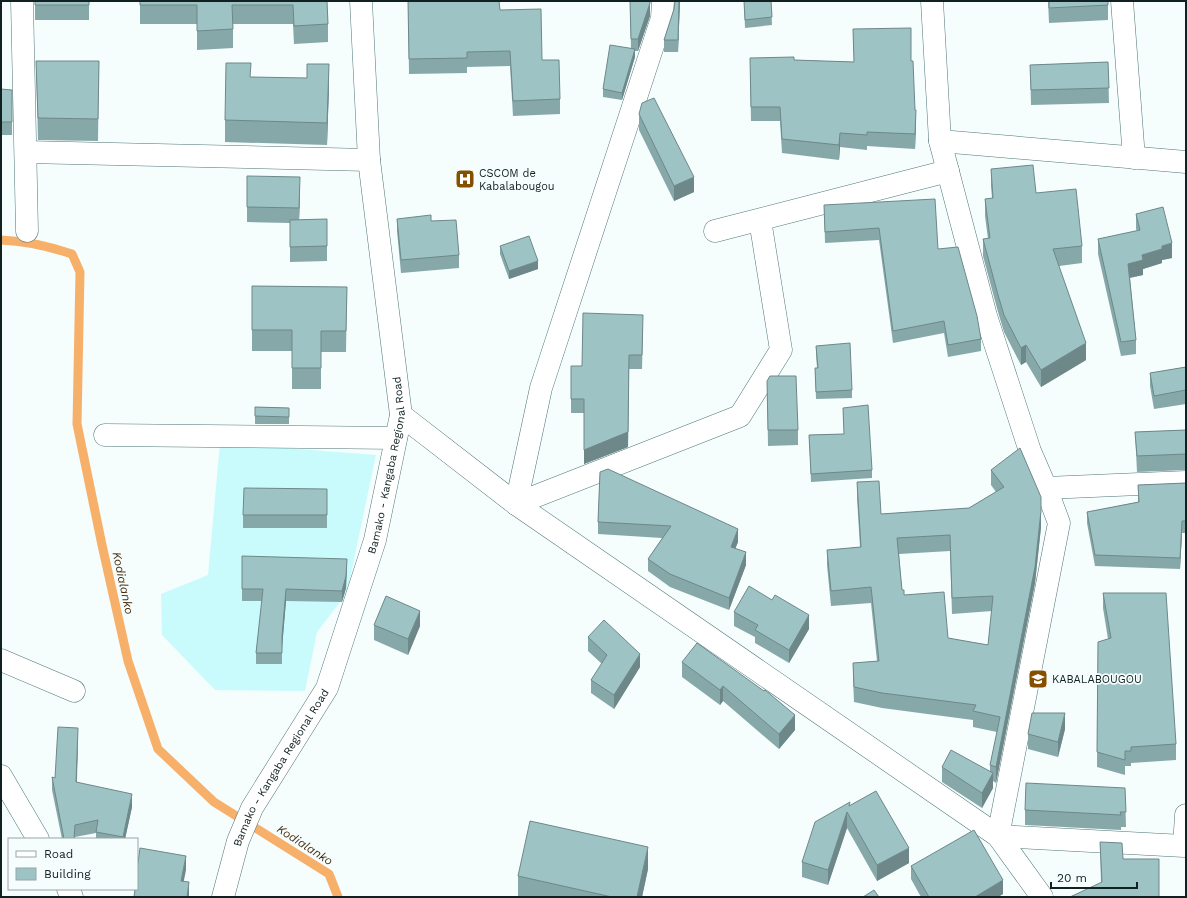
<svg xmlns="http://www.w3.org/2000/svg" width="1187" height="898" font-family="'Work Sans',sans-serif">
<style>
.built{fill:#c9fbfc}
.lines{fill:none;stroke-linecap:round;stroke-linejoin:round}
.stream{stroke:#f6b069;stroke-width:9}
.minor-casing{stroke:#527677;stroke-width:23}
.minor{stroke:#fff;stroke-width:22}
.wall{fill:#87a8a9;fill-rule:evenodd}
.shaded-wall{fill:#6e8889}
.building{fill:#9dc3c4;stroke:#6e8889;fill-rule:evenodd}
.labels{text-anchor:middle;stroke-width:3.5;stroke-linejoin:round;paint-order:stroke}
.poi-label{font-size:11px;fill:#112020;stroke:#f5fdfd;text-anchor:start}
.street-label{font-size:11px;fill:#112020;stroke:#f5fdfd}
.water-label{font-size:12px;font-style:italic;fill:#492e0f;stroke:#f5fdfd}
</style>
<rect width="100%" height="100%" fill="#f5fdfd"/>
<path class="built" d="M220,443L376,455L347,593L317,632L305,691L215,690L162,635L161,594L208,575Z"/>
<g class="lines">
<path class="stream" d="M1,240C26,241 48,246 72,254L80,272L77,424L102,545L128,661L158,749L214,802L329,874L338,897"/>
<g class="minor-casing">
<g id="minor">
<path d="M22,1L27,231"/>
<path d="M932,1L940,141L986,316L1030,451L1046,488L1059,523L998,836L1184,846L1186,815"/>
<path d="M1122,1L1134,158"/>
<path d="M940,141L1186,162"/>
<path d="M26,152L369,160"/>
<path d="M715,231L948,171"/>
<path d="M401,415L516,504L998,836L1042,897"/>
<path d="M105,435L396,438"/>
<path d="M1046,488L1186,482"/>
<path d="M516,504L541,388L662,18L663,1"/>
<path d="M516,504L740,416L781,350L760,220"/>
<path d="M1,660L74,691"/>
<path d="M1,776L38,839"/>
<path d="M68,889L72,897"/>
<path id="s1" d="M223,897L238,841L252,808L327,688L375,540L401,415L369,160L361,1"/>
</g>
</g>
<use href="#minor" class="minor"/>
</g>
<path class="wall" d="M35,1H89V20H35Z
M140,1H327L328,24V42L294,44L293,24H233V48L197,50V24H140Z
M408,1H499L500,10L542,60L560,99V114L513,116L510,66L467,67V73L409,74Z
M630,1H650V16L638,51H635V57L622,100L603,97V89L631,48Z
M675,1H680L678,52H664V40L674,9Z
M744,1H771L772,25L745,28Z
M1048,1H1108V20L1049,23Z
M853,29L911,61L916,124L915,149L867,146V150L840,147L839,160L782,153L780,121H751L750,72L794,60L854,62Z
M36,61H99L98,141L38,140Z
M1108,62L1109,103L1031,105L1030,65Z
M251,77L329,86L327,145L225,142V120Z
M1,89L12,122V135H1Z
M639,114L694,192L674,201L639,130Z
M991,169L1036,193L1082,246V263L1059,266L1086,360L1041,387L1026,362L1021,365L1004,332L998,312L983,256V239H988L985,216V199L992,198L991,186Z
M247,176L300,192L299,220L327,219V261L290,262V223L247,222Z
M824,205L938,249L981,339V351L948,357L944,333L893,343L879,240L825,243Z
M1136,214L1172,258L1162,260V263L1143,269V275L1130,278L1136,340V354L1121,356L1098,254V239L1137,231L1136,229Z
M397,219L459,255V268L401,273L397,231Z
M500,246L538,269L509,279L500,254Z
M252,286L347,287L346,352H321V389H292V351H252Z
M643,329L642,369H629L628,447L584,464V413H571V366H582Z
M816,346L852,390V398L816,399L815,368H817L816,354Z
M1186,367V404L1154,409L1150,386V373Z
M767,381L798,430V445L768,446Z
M255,407L289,408V424H255Z
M843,408L872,470V478L811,482L809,435L844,434Z
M1186,430V470L1137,472L1135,432Z
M991,470L1041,527L1035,583L996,783L993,781V788L982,808L942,782V767L990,771V765L997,732L973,727V720L882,708L854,702L853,678V663L877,661L871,603L831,606L827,565V550L860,547L857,498V482L881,514L969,508L996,492L991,485ZM950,551L952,614L992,611L988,645L948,638L904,595L902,590L899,554Z
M600,472L738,542L735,549L746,565L729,610L670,587L648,571V559L662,538L598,534V522Z
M1186,483V533H1182L1180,569L1095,566L1087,523V512L1138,502V485Z
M327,489V528H243V515Z
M242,556L347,571L346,588L342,602L286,601L282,648V664H256V653L262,601H242Z
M1103,593L1176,744V760L1131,763V766H1125V775L1097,767L1098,642L1108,639L1103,608Z
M734,612L809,629L789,663L755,643V637L734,626Z
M374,625L420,626L408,655L374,640Z
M588,637L640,667L614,709L591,693V680L602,664L588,651Z
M682,662L764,691L795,730L779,749L723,701L720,705L682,677Z
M1065,729L1058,757L1028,749V734Z
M78,741L77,782L132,807L125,839H96V833L75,837V839H62L52,790V777L55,778Z
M1125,788L1126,827H1121V830L1025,825V810Z
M850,805L909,863L877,881L847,828L828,885L802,877V862Z
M1100,842L1123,859H1159L1101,883Z
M911,866L1003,894L998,897H921L911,879Z
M648,869L642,897H518V876Z"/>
<path class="shaded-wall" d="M650,1V16L638,51V39Z
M679,1H680L678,52V40Z
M635,49V57L622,100V93Z
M329,64V86L327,145V123Z
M916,110V124L915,149V134Z
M840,133V147L839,160V145Z
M300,177V192L299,223V208Z
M694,177V192L674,201V186Z
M1172,243V258L1162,260V263L1143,269V275L1128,278V264L1142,255L1162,246Z
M538,261V269L509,279V271Z
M1086,343V360L1041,387V370Z
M1026,345V362L1021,365V348Z
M629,355L628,447L584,464V450Z
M1041,511V527L1035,583L996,783V767Z
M1182,521V533L1180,569V558Z
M738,529V542L731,559V547Z
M746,552V565L729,610V598Z
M347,559L346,588L342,602V591Z
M286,589V601L282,648V636Z
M420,611V626L408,655V639Z
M809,615V629L789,663V650Z
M640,654V667L614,709V695Z
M723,686V701L720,705V690Z
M1065,713V729L1058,757V742Z
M795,715V730L779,749V734Z
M78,728V741L76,795V782Z
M993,773V788L982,808V793Z
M132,794V807L125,839H123Z
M847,812V828L828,885V870Z
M648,847V869L642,897H637Z
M909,848V863L877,881V865Z
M186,856V870L181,895V881Z
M1003,880V894L998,897H975Z
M189,882V897H187Z"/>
<path class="building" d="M35,1H89V5H35Z
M140,1H327L328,24L294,26L293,5H232L233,29L197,31V5H140Z
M408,1H499L500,10L541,9L542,60H559L560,99L513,101L510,51L467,52V58L409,59Z
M630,1H650V3L638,39H631Z
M675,1H679L678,40H664L674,9Z
M744,1H771L772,17L745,20Z
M1049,1H1108V5L1049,8Z
M911,28V61H913L915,110H916L915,134L867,132V135L840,133L839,145L782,139L780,107H751L750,58L794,57V60L854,62L853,29Z
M610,45L635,49L622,93L603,89Z
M36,61H99L98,119L38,118Z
M1108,62L1109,88L1031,90L1030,65Z
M226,63H251L250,77L307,78V64H329L327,123L225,120Z
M1,89L12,90V122H1Z
M654,98L694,177L674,186L639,114L642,103Z
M1033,165L1036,193L1076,189L1082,246L1053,249L1086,343L1041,370L1026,345L1021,348L1004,315L998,295L983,239L990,238L985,199L993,198L991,169Z
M247,176L300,177L299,208L247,207Z
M935,199L938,249L958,247L977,316L981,339L948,345L944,321L893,331L879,228L825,232L824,205Z
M1163,207L1172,243L1162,246V249L1142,255L1143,260L1128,264L1136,340L1121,342L1098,239L1140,230L1136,214Z
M431,215V221L456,220L459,255L401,260L397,219Z
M327,219V246L290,247V220Z
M529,236L538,261L509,271L500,246Z
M252,286L347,287L346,331H321V368H292V330H252Z
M583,313L643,315L642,355H629L628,432L584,450V399H571V366H582Z
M850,343L852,390L816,392L815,368H818L816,346Z
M1186,367V390L1154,396L1150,373Z
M770,376H796L798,430H768L767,381Z
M868,405L872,470L811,474L809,435L844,434L843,408Z
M255,407L289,408V417L255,416Z
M1186,430V454L1137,456L1135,432Z
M1020,448L1041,497V511L1035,567L996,767L990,765L1000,717L973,711L976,705L882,693L854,687L853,663L879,661L871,587L831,591L827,550L861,547L857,482L879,481L881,514L969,508L1004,487L991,470ZM950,535L952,598L993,596L988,645L948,638L944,592L904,595V590H902L897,538Z
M608,469L738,529L731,547L746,552L729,598L670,574L648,559L671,526L598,522L600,472Z
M1186,483V521H1182L1180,558L1095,555L1087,512L1139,502L1138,485Z
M244,488L327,489V515H243Z
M242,556L347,559L346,576L342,591L286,589L282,636V653H256L263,589H242Z
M749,586L772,600L775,595L809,615L789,650L755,630L758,625L734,612Z
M1103,593H1166L1176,744L1131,747V751H1125V760L1097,752L1098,642L1111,638Z
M386,596L420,611L408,639L374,625Z
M604,620L640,654L614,695L591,680L607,655L588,637Z
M697,643L764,691L765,690L795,715L779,734L723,686L720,690L682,662Z
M1032,713H1065L1058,742L1028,734Z
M58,727L78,728L76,782L132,794L123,837L96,832L98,820L75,825L74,839H64L52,777L55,778Z
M951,750L993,773L982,793L942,767Z
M1026,783L1125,788L1126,812H1120L1121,815L1025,810Z
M876,791L909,848L877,865L847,812L828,870L802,862L815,822L850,802L849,806Z
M530,821L648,847L637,897H612L518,876Z
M974,830L1003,880L975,897H929L911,866Z
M1100,842L1122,843L1123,859H1159V897H1070L1102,882Z
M140,848L186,856L181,881L189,882L187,897H134L135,889H137V870Z
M874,890L879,897H863Z"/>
<defs>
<g id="hospital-square" transform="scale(1)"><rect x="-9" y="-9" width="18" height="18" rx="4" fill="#864f00" stroke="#f5fdfd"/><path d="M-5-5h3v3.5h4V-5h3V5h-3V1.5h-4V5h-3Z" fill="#fff"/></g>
<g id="school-square" transform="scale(1)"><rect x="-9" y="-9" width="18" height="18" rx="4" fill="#864f00" stroke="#f5fdfd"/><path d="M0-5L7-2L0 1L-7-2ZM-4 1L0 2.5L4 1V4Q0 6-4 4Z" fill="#fff"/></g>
</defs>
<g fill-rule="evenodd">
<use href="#hospital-square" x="465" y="179"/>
<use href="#school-square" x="1038" y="679"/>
</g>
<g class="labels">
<g class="poi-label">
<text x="479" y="177">CSCOM de<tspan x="479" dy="13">Kabalabougou</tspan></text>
<text x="1052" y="683">KABALABOUGOU</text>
</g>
<g class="street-label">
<text dy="4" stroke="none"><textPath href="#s1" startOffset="467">Bamako - Kangaba Regional Road</textPath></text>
<text dy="4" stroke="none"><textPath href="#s1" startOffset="143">Bamako - Kangaba Regional Road</textPath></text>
</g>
<g class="water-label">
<text transform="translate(123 583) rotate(78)" y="4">Kodialanko</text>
<text transform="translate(305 845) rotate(33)" y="4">Kodialanko</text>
</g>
</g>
<rect width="1187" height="898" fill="none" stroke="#112020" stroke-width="4"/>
<rect x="8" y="838" width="130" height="52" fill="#f5fdfd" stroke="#9aa5a5"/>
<rect x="16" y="851" width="20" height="6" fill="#ffffff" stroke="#9aa5a5"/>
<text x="44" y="858" font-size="12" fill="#112020">Road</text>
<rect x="16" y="868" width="20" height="12" fill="#9dc3c4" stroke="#9aa5a5"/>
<text x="44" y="878" font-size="12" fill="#112020">Building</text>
<path d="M1051 882v6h86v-6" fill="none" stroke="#112020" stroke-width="2"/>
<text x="1057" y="882" font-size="12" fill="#112020" stroke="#f5fdfd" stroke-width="3" paint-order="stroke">20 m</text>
</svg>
